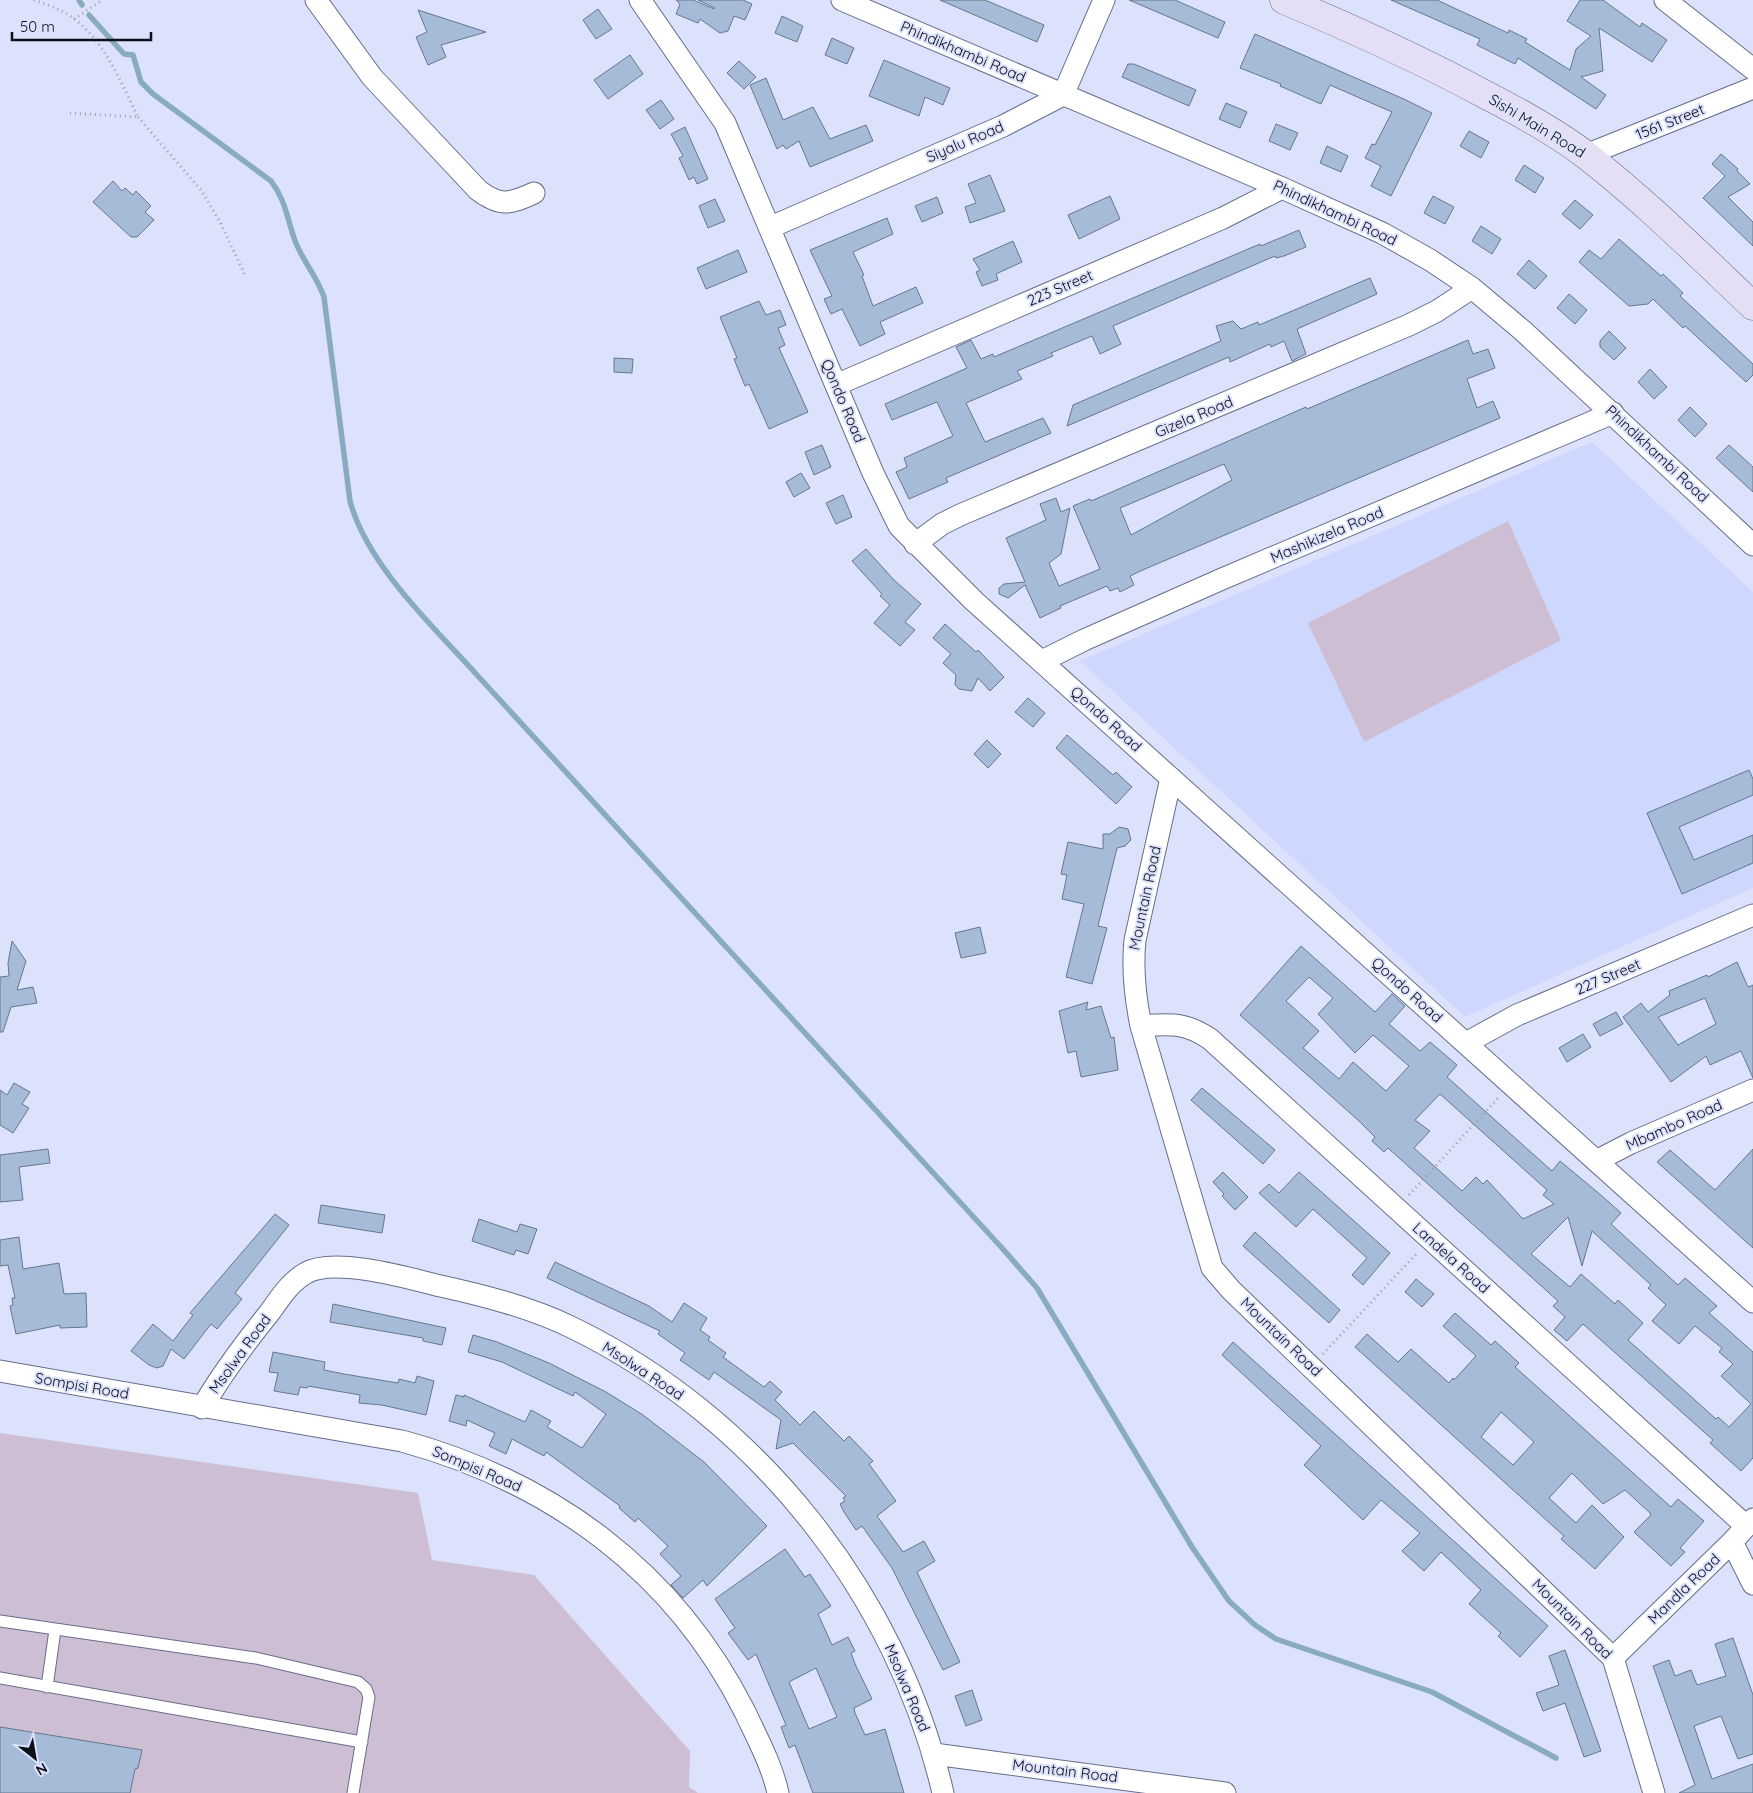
<svg xmlns="http://www.w3.org/2000/svg" width="1753" height="1793" font-family="Quicksand,sans-serif">
<style>
.built{fill:#ced7fd}
.green{fill:#cdbed3}
.lines{fill:none;stroke-linecap:round;stroke-linejoin:round}
.stream{stroke:#89abc0;stroke-width:5.5}
.building{fill:#a5bbd8;stroke:#64778f;fill-rule:evenodd}
.lane-casing{stroke:#676d89;stroke-width:13}
.street-casing{stroke:#676d89;stroke-width:23}
.secondary-casing{stroke:#676d89;stroke-width:29}
.path{stroke:#9b9fb4;stroke-width:3;stroke-dasharray:1 4;stroke-linecap:butt}
.lane{stroke:#fff;stroke-width:11}
.street{stroke:#fff;stroke-width:21}
.secondary{stroke:#e5dff5;stroke-width:28}
.labels{text-anchor:middle;stroke-width:4;stroke-linejoin:round;paint-order:stroke}
.street-label{font-size:15px;fill:#0d0f19;stroke:#dde2fc}
</style>
<rect width="100%" height="100%" fill="#dde2fc"/>
<path class="built" d="M1592,442L1753,592V888L1465,1017L1080,661Z"/>
<path class="green" d="M1508,521L1561,640L1364,742L1308,623Z
M0,1433L418,1493L432,1560L534,1575L690,1751L689,1787L698,1793H0Z"/>
<g class="lines">
<path class="stream" d="M79,0L82,5
M89,15L124,54L133,55L141,82L153,94L271,181C285,199 287,217 294,238C301,259 317,276 324,297L350,501C367,565 433,626 477,675L1002,1248L1037,1288L1192,1547L1229,1601L1255,1625L1276,1639L1432,1692L1556,1758"/>
</g>
<path class="building" d="M676,0H693L714,9L715,8L698,0H743L752,4L745,20L734,16L728,31L720,33L700,19L698,23L676,14L680,4Z
M940,0H985L1044,25L1037,42Z
M1129,0H1175L1225,22L1218,38Z
M1391,0H1437L1508,33L1509,30L1527,39L1525,42L1570,70L1576,49L1591,36L1567,21L1580,0H1603L1640,27L1642,23L1667,40L1652,62L1599,28L1603,71L1581,77L1606,95L1596,109L1518,58L1515,64L1477,45L1480,39Z
M598,9L612,29L596,39L583,20Z
M418,10L486,32L441,45L446,57L428,65L416,37L427,32Z
M782,16L803,26L797,42L775,33Z
M1255,34L1406,100L1432,113L1391,196L1371,186L1381,166L1365,158L1372,144L1375,145L1392,112L1330,85L1321,104L1280,86L1281,84L1240,68Z
M832,38L854,48L847,64L825,55Z
M630,55L643,74L608,99L594,80Z
M884,60L950,88L943,105L925,97L919,116L869,96Z
M739,61L756,77L744,89L727,73Z
M1128,64H1134L1196,90L1189,106L1122,77Z
M766,78L783,120L813,107L830,139L866,125L873,141L810,167L799,141L786,149L783,145L777,149L750,85Z
M661,100L674,119L660,129L646,110Z
M1226,103L1247,112L1240,128L1219,119Z
M1276,124L1298,133L1290,150L1269,141Z
M685,127L708,179L697,184L694,177L689,180L679,158L683,156L671,134Z
M1469,131L1489,142L1481,158L1460,146Z
M1327,146L1348,156L1341,172L1320,163Z
M1721,154L1738,169L1737,171L1750,184L1728,197L1753,222V246L1703,198L1725,176L1712,164Z
M1524,165L1544,178L1535,193L1515,180Z
M990,175L1005,211L970,223L965,207L976,203L968,184Z
M113,181L122,191L125,188L133,195L136,191L151,206L145,212L154,220L137,237H131L93,202Z
M1110,196L1120,219L1079,239L1068,215Z
M1433,196L1454,207L1445,224L1424,213Z
M937,197L943,213L922,222L915,206Z
M715,199L725,221L708,228L699,206Z
M1575,200L1593,215L1580,229L1562,214Z
M887,218L893,234L853,252L864,275L862,276L873,306L916,287L923,303L880,322L885,334L860,346L842,309L831,314L824,299L832,296L810,250Z
M1481,226L1501,239L1492,254L1472,241Z
M1299,230L1306,247L1284,256L1276,258L1275,256L1113,326L1121,344L1100,354L1092,336L1051,353L1053,356L1017,371L1022,379L966,403L985,442L1043,418L1051,433L946,478L948,482L909,499L896,472L907,467L904,458L953,436L937,402L892,420L885,404L967,368L956,347L971,340L981,359L993,354L994,357L1260,244L1261,246Z
M1619,239L1661,276L1663,274L1683,293L1680,296L1753,364V375L1746,382L1685,326L1683,328L1653,299L1648,304L1629,306L1579,262L1589,250L1601,259Z
M1013,241L1022,262L996,274L998,280L982,286L976,272L980,270L973,259Z
M738,250L747,272L706,289L697,268Z
M1529,260L1547,276L1535,289L1517,274Z
M1370,278L1377,294L1297,329L1306,354L1292,361L1284,341L1271,347L1270,344L1230,362L1229,357L1067,426L1073,405L1221,341L1216,326L1233,321L1241,329L1258,322L1259,325Z
M1569,294L1587,310L1575,324L1557,308Z
M759,301L766,315L780,310L786,325L778,328L785,345L779,348L808,412L769,429L749,384L745,386L734,359L737,358L720,317Z
M1609,331L1626,348L1614,360L1600,347V341Z
M1468,340L1473,354L1488,349L1495,368L1467,379L1477,408L1493,401L1500,418L1145,569L1130,576L1134,585L1120,592L1118,588L1110,591L1107,586L1060,606L1061,608L1040,618L1025,585L1008,598L999,594V588L1004,584L1025,582L1006,538L1046,520L1040,504L1056,498L1061,512L1070,508L1061,554L1049,563L1059,586L1100,569L1073,506L1090,499L1091,501L1105,495L1306,407L1307,409ZM1224,464L1232,480L1131,535L1120,508Z
M614,358L633,359L632,373L614,372Z
M1650,369L1667,387L1654,399L1638,382Z
M1690,407L1707,424L1695,437L1678,420Z
M822,445L831,467L814,475L805,452Z
M1729,445L1753,467V492L1716,458Z
M801,473L810,488L794,497L786,482Z
M843,495L852,517L836,524L826,503Z
M866,549L894,580L921,604L905,622L915,630L900,646L874,623L890,605L880,596L882,594L852,561Z
M945,624L976,652L978,650L1004,677L990,691L978,678L972,691L959,689L955,685L956,675L943,663L951,654L933,638Z
M1028,698L1045,713L1033,727L1015,712Z
M1067,735L1113,775L1116,772L1132,787L1116,804L1056,748Z
M987,740L1001,754L988,768L974,754Z
M1749,770L1753,779V795L1679,827L1694,860L1753,835V863L1682,894L1647,813Z
M1119,827L1128,829L1131,840L1125,846L1117,848L1098,926L1107,928L1092,984L1066,977L1084,904L1062,899L1067,875L1061,874L1068,842L1103,849V834H1110Z
M980,927L986,953L961,958L955,933Z
M12,941L26,961L17,990L33,987L37,1003L11,1007L3,1032H0V977L9,976L8,963Z
M1301,946L1375,1012L1392,994L1405,1006L1389,1024L1420,1051L1430,1042L1457,1065L1447,1077L1552,1171L1560,1161L1602,1196L1621,1213L1611,1224L1678,1285L1685,1278L1717,1306L1709,1313L1753,1352V1458L1741,1471L1710,1443L1713,1440L1583,1324L1567,1341L1554,1330L1565,1317L1553,1306L1558,1301L1388,1148L1384,1152L1372,1141L1375,1137L1359,1121L1240,1015ZM1309,977L1333,998L1318,1014L1355,1053L1373,1035L1409,1066L1386,1091L1353,1062L1339,1079L1303,1048L1319,1031L1286,1001ZM1440,1094L1547,1190L1543,1195L1554,1204L1523,1219L1487,1180L1483,1184L1476,1177L1462,1191L1414,1148L1430,1131L1415,1120ZM1568,1217L1582,1266L1592,1231L1651,1285L1648,1288L1666,1305L1652,1321L1679,1344L1695,1326L1722,1348L1719,1352L1733,1364L1721,1376L1751,1404L1729,1427L1718,1417L1716,1419L1628,1340L1643,1323L1618,1300L1615,1304L1581,1274L1570,1287L1531,1254Z
M1737,962L1748,987L1753,985V1078L1741,1051L1710,1065L1706,1056L1671,1082L1623,1017L1641,1003L1648,1012L1670,995L1669,991L1707,975L1708,977ZM1705,998L1716,1024L1678,1045L1658,1017Z
M1088,1002L1086,1010L1101,1006L1111,1038L1114,1037L1118,1070L1081,1077L1076,1051L1068,1053L1059,1011Z
M1616,1012L1623,1024L1600,1036L1593,1024Z
M1583,1034L1591,1047L1567,1062L1559,1048Z
M14,1083L30,1092L22,1104L29,1108L13,1133L0,1125V1090L7,1095Z
M1202,1088L1275,1150L1263,1164L1191,1100Z
M48,1149L50,1163L19,1167L23,1200L0,1202V1155Z
M1753,1149V1248L1657,1162L1670,1150L1715,1190Z
M1223,1172L1248,1197L1235,1210L1222,1196L1224,1194L1213,1182Z
M1299,1172L1390,1253L1363,1285L1352,1275L1367,1258L1313,1209L1296,1227L1259,1193L1269,1184L1279,1193Z
M321,1205L385,1215L382,1233L318,1223Z
M275,1214L289,1225L235,1293L242,1299L217,1329L211,1324L184,1359L171,1349L163,1366L157,1368L149,1365L131,1351L153,1324L173,1341L193,1315L190,1313Z
M479,1219L517,1232L520,1224L537,1229L528,1254L516,1250L514,1255L472,1241Z
M1255,1232L1340,1310L1329,1323L1243,1246Z
M19,1237L23,1269L59,1263L64,1294L86,1293L87,1327L60,1328V1325L16,1334L10,1306L13,1305L12,1298H15L8,1265L0,1266V1240Z
M555,1262L649,1306L672,1322L684,1303L707,1318L700,1330L710,1337L708,1340L726,1353L723,1357L764,1387L770,1381L782,1392L775,1400L800,1425L814,1411L844,1441L849,1436L873,1461L869,1464L896,1501L877,1516L903,1552L924,1541L935,1561L917,1572L960,1662L943,1670L892,1568L862,1526L856,1530L844,1512L840,1504L845,1501L843,1498L846,1496L793,1443L776,1449L781,1420L714,1372L709,1380L680,1360L685,1353L658,1334L660,1331L547,1278Z
M1416,1279L1434,1294L1422,1307L1405,1292Z
M333,1304L446,1328L442,1345L423,1341V1338L330,1322Z
M1455,1313L1491,1345L1495,1341L1519,1363L1515,1367L1671,1507L1678,1499L1704,1521L1680,1548L1685,1552L1671,1566L1634,1532L1651,1515L1650,1513L1625,1490L1603,1504L1572,1473L1549,1498L1576,1523L1592,1505L1624,1537L1595,1569L1561,1539L1564,1536L1355,1347L1367,1334L1398,1362L1411,1349L1449,1383L1453,1378L1454,1380L1476,1356L1443,1326ZM1501,1412L1534,1442L1513,1465L1481,1437Z
M473,1335L497,1342L549,1363L606,1392L643,1415L704,1462L767,1526L707,1586L703,1580L683,1598L671,1585L681,1576L660,1554L668,1546L638,1518L635,1522L619,1508L620,1506L546,1452L544,1456L512,1439L506,1454L489,1446L495,1433L467,1420L466,1426L449,1421L456,1395L464,1397V1395L525,1422L531,1410L551,1421L547,1427L582,1448L606,1414L575,1392L573,1396L502,1362L468,1352Z
M1233,1342L1548,1626L1520,1657L1498,1636L1501,1633L1469,1604L1481,1590L1441,1552L1424,1571L1402,1551L1420,1533L1381,1500L1363,1520L1304,1465L1321,1446L1222,1355Z
M273,1352L325,1362L324,1370L344,1374L398,1383L399,1379L415,1383L417,1376L434,1381L426,1415L382,1405L359,1403L360,1395L308,1386L307,1388L300,1387L298,1395L274,1391L278,1373L269,1372Z
M785,1549L805,1577L810,1574L831,1606L818,1614L832,1645L848,1637L855,1651L851,1653L856,1666L872,1699L854,1708L855,1713L865,1735L885,1729L904,1793H813L795,1745L789,1748L781,1727L786,1725L756,1654L748,1660L728,1633L735,1628L715,1599ZM816,1668L837,1717L809,1729L789,1682Z
M1733,1638L1753,1695V1754L1738,1759L1721,1716L1694,1726L1712,1779L1753,1764V1793H1679L1695,1785L1653,1666L1669,1660L1675,1676L1691,1670L1697,1685L1726,1676L1715,1644Z
M1565,1650L1601,1751L1584,1757L1565,1703L1543,1711L1536,1693L1559,1685L1549,1656Z
M972,1690L982,1720L966,1726L955,1696Z
M0,1727L142,1750L138,1768L135,1769L130,1793H0Z"/>
<g class="lines">
<g class="lane-casing">
<path id="lane" d="M0,1621L256,1658L358,1682L366,1689L369,1697L353,1793
M0,1678L362,1742
M47,1687L55,1630"/>
</g>
<g class="street-casing">
<path id="street" d="M316,0L372,77L478,190C500,207 510,204 534,193
M640,0L725,123L873,473L899,526L974,601L1753,1302
M842,0L1282,188L1382,233L1430,260L1472,288L1522,330L1753,545
M1665,0L1753,69
M1586,155L1753,88
M771,227L1003,126L1063,95L1104,0
M836,385L1223,218L1282,188
M915,544L942,524L960,515L1409,325L1437,311L1472,288
M1042,661L1084,640L1222,579L1613,413
M1171,778L1135,940C1132,970 1135,997 1141,1026L1212,1268L1231,1290L1613,1658L1654,1793
M1141,1026C1171,1024 1185,1022 1210,1039L1746,1526
M1466,1043L1517,1015L1753,915
M1596,1161L1631,1143L1753,1090
M0,1371L402,1441C552,1482 674,1571 745,1712C757,1738 772,1765 778,1793
M202,1408C222,1373 245,1343 270,1312C280,1298 290,1282 306,1273C333,1257 405,1277 436,1285C482,1295 530,1307 573,1328C757,1418 897,1594 943,1793
M1732,1542L1753,1584
M1613,1658L1732,1542L1753,1519
M934,1754L1225,1793"/>
</g>
<g class="secondary-casing">
<path id="secondary" d="M1284,0C1353,29 1421,60 1486,95C1521,113 1556,132 1587,156C1646,202 1699,255 1753,306"/>
</g>
<path class="path" d="M34,0C47,5 61,9 73,18C105,41 121,83 138,117L68,113
M74,19L102,0
M138,117L201,190L220,222L245,275
M1409,1195L1498,1098
M1323,1354L1418,1252"/>
<use href="#lane" class="lane"/>
<use href="#street" class="street"/>
<use href="#secondary" class="secondary"/>
</g>
<g class="labels">
<g class="street-label">
<text transform="translate(963 52) rotate(23)" y="5">Phindikhambi Road</text>
<text transform="translate(1670 122) rotate(-22)" y="5">1561 Street</text>
<text transform="translate(1537 126) rotate(31)" y="5">Sishi Main Road</text>
<text transform="translate(965 142) rotate(-23)" y="5">Siyalu Road</text>
<text transform="translate(1335 213) rotate(25)" y="5">Phindikhambi Road</text>
<text transform="translate(1060 288) rotate(-23)" y="5">223 Street</text>
<text transform="translate(843 401) rotate(67)" y="5">Qondo Road</text>
<text transform="translate(1194 417) rotate(-23)" y="5">Gizela Road</text>
<text transform="translate(1657 454) rotate(43)" y="5">Phindikhambi Road</text>
<text transform="translate(1327 535) rotate(-23)" y="5">Mashikizela Road</text>
<text transform="translate(1106 719) rotate(42)" y="5">Qondo Road</text>
<text transform="translate(1145 898) rotate(-78)" y="5">Mountain Road</text>
<text transform="translate(1608 977) rotate(-23)" y="5">227 Street</text>
<text transform="translate(1407 990) rotate(42)" y="5">Qondo Road</text>
<text transform="translate(1674 1125) rotate(-24)" y="5">Mbambo Road</text>
<text transform="translate(1451 1258) rotate(42)" y="5">Landela Road</text>
<text transform="translate(1281 1337) rotate(44)" y="5">Mountain Road</text>
<text transform="translate(240 1354) rotate(-54)" y="5">Msolwa Road</text>
<text transform="translate(643 1371) rotate(33)" y="5">Msolwa Road</text>
<text transform="translate(82 1386) rotate(10)" y="5">Sompisi Road</text>
<text transform="translate(477 1469) rotate(23)" y="5">Sompisi Road</text>
<text transform="translate(1684 1589) rotate(-44)" y="5">Mandla Road</text>
<text transform="translate(1572 1619) rotate(45)" y="5">Mountain Road</text>
<text transform="translate(907 1688) rotate(67)" y="5">Msolwa Road</text>
<text transform="translate(1065 1771) rotate(7)" y="5">Mountain Road</text>
</g>
</g>
<g transform="translate(35 1758) rotate(149)" stroke="#dde2fc" stroke-width="4" paint-order="stroke">
<path d="M0-4L9 19L0 12L-9 19Z" fill="#0d0f19"/>
<text y="-8" font-size="14" font-weight="bold" text-anchor="middle" fill="#0d0f19">N</text>
</g>
<path d="M12 32v8h139v-8" fill="none" stroke="#0d0f19" stroke-width="2.5"/>
<text x="20" y="32" font-size="15" fill="#0d0f19" stroke="#dde2fc" stroke-width="4" paint-order="stroke">50 m</text>
</svg>
